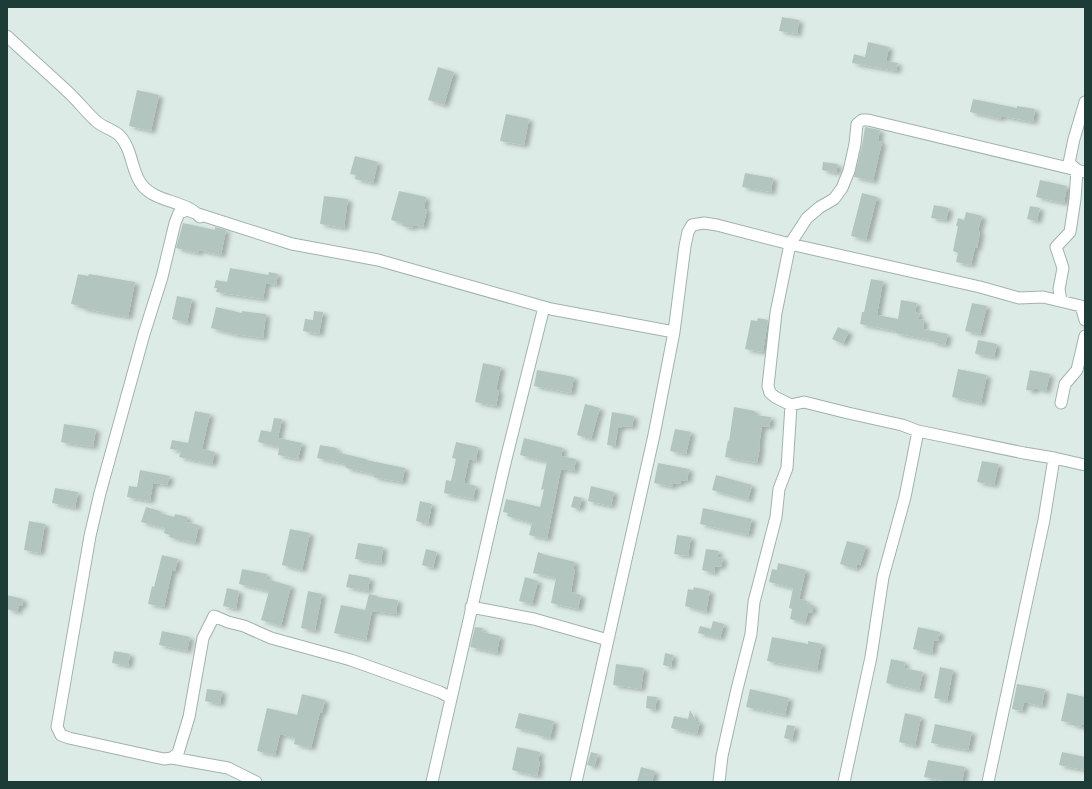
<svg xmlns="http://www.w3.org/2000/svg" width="1092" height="789" font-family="'Roboto Condensed',sans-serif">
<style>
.building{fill:#b2c6bf;filter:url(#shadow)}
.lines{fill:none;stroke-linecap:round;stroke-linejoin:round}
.minor-casing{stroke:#a0b3ae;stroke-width:13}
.minor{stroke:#fff;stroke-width:11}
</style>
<defs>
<filter id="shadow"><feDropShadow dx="4.5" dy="2.5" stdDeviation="2" flood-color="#0004"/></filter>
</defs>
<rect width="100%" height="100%" fill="#ddebe6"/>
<path class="building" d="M782,17L799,20L797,34L779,31Z
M868,42L889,47L886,61L898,63L896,71L852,63L854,54L865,57Z
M438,67L454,72L444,105L428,100Z
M137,90L159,95L151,131L129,126Z
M973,99L1017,108V106L1035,109L1033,122L1001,116L1000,119L970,112Z
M506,114L529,119L524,145L500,141Z
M865,127L880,130L878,141L882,142L873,181L854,177L862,145Z
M355,156L378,162L373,183L355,179L356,175L350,174Z
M823,162L838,164L836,173L822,170Z
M745,173L773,178L771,192L742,187Z
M1040,180L1067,186L1064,203L1036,197Z
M399,191L426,197L424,209L427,210L423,227L413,225L412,228L402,226L403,223L391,220Z
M862,193L877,197L866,240L851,236Z
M324,196L348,199L344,228L320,224Z
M934,205L949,208L946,220L931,218Z
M1030,206L1040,208L1037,221L1027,219Z
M966,212L982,216L978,231L980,232L977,248L975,247L971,265L956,262L958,253L953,251L958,226H956L958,218L964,220Z
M183,223L215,230V227L226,230L221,255L199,250L198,253L176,248Z
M230,268L268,275L269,272L278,274L276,285L266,283L263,299L216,292L217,288H214L216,280L227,282Z
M78,274L88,276L89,274L135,282L128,317L81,308V306L71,304Z
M871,279L883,281L877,315L898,319L901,300L917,303L915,312L920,314L918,319L924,320L923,329L948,334L945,345L932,342V340L895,333L896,331L860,324L862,312H864Z
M177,296L192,299L187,323L172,319Z
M972,303L987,306L980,334L965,331Z
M216,307L242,313V311L266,314L263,338L234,334L211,328Z
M314,311L323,312L319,334L303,331L305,319L313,320Z
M758,318L768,320L763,352L745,349L751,320L757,321Z
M838,327L849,332L843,344L832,339Z
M978,340L997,344L994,357L975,354Z
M483,363L501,367L496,390L499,391L496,406L475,402Z
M958,369L987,375L981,403L952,397Z
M537,370L574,377L571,393L534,386Z
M1030,370L1050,374L1046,391L1034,388V391L1026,390Z
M585,404L600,408L591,439L577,435Z
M734,407L755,411V415L771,417L769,427L762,426L759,446L760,447L757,463L725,457L728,440L729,441Z
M195,411L210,414L202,449L215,452L212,464L179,457L181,451L170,449L172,440L188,443Z
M612,412L634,416L632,427L622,426L621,428H618L615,446L607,445Z
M274,418L282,419L278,438L302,443L298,459L278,455L279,447L258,442L261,430L271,432Z
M64,424L96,429L93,447L61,442Z
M675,429L691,432L686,454L670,451Z
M524,438L563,448L561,456L576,459L574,471L561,469L547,539L529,535L532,523L507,516L508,513L503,512L506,499L540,507L544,489L541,490L547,462L520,455Z
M456,442L478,447L476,461L469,459L464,483L476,486L473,499L444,493L446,480L451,481L456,459L452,458Z
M320,445L337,448L336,452L366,459V460L405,468L402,482L373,477L374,474L346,468V464L317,458Z
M982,461L999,464L994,485L977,482Z
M658,463L689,469L687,481L681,480L680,484L673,483V487L654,483Z
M140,470L170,476L167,485L153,483L150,501L127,497L129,486L137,487Z
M716,475L752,485L748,500L712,490Z
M591,486L614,492L611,506L588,501Z
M55,488L78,492L75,508L52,503Z
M574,496L582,498L579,509L571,507Z
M420,501L432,504L428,524L416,521Z
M146,507L160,511V513L174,517L175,514L188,517L186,522L199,525L195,543L169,537L170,535L164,533L165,528L141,522Z
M703,508L752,519L748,535L700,524Z
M29,521L45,524L40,553L24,550Z
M290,529L310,533L302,570L282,565Z
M677,535L691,537L688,556L674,554Z
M847,541L866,546L860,565L857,564L856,569L840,564Z
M358,543L383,547L381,563L355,559Z
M426,549L437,552L433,568L422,565Z
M706,549L719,551L717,557L723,558L721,567L715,566L714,573L702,570Z
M538,552L546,555L575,562L573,569H575L571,592L581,595L578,609L551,603L556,578L533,573Z
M162,555L178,559L175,571H172L164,607L148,604L152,586L154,587Z
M778,563L806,570L799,599L808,601L807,604L813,605L812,613L808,612L805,623L790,619L792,609L789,608L793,588L769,582L772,569L777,570Z
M242,569L267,574L266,579L291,586L281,626L261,620L269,591L239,584Z
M349,574L370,578L368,591L346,587Z
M525,577L538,581L532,604L519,601Z
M694,587L710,591L706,612L685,606L688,589L693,590Z
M227,588L239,591L236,609L223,606Z
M308,591L322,594L315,631L301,628Z
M369,594L378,596L377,597L398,600L396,614L372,611L366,640L334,633L341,605L365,610Z
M7,595L23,599L22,606H19L17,612L7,609Z
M713,621L724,624L720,638L698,633L700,626L711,629Z
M475,627L483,628L482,632L500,636L497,653L470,647Z
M918,627L940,632L938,641L934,640L932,653L913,649Z
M162,631L190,637L187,651L159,645Z
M772,637L808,644V641L822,644L817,670L767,661Z
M114,651L130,654L128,666L112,663Z
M665,653L673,655L671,667L663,665Z
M891,659L905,662L904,668L923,672L919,690L886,683Z
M616,664L644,668L641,689L613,685Z
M940,667L953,670L947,701L934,698Z
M1017,684L1045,689L1042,706L1024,702L1022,711L1012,709Z
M207,689L222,691L220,704L205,701Z
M750,689L789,698L785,715L746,707Z
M1067,693L1085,697V725H1082V727L1072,725V723L1061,721Z
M302,694L325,700L322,713L320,712L311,748L294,744L295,738L280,734L275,755L257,751L267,708L297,715Z
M647,696L657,697L655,710L646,708Z
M690,710L696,721L700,722L697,734L671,728L674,716L688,719Z
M519,713L554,721L550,738L537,735V733L515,728Z
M905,713L921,717L915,746L899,742Z
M935,724L972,732L968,750L931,743Z
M787,725L795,726L792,740L784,738Z
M517,747L540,752L538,761L540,762L537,776L512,770Z
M591,752L598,754L594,767L587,765Z
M1062,752L1085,757V770L1059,765Z
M928,760L965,767L962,782H949L924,777Z
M641,767L655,771L652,782H637Z"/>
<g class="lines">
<g class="minor-casing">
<path id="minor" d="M7,36C27,55 48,73 68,92C78,101 86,112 96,121C102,127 112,129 119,135C133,149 131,172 142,185C156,203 186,200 200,217L198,214L292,244L378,260L551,309L674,332
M1085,172L868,120H862L857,124L855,144L849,171L842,188L834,199L820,207L807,218L790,244L776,313L768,386L770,393L775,397L791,405L804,402L848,413L902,425L918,431L1024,453L1054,458L1085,465
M198,214L187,210L179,213L175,223L162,277L144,334L100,493L90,536L57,727L61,735L69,738L164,759L172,758L178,753L189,717L203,638L214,616L228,622L244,626L271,638L351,660L440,692L451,698
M1061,301L1059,289L1063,268L1056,247L1070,232L1075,199L1077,170L1069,163L1074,139L1085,102
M1061,403L1065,384L1077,370L1085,336
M471,607L534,619L608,640
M172,758L228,768L256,782
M432,782L504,467L544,307
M576,782L654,435L674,332L685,246L688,232L692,225L704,223L717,225L790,244L980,287L1019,298L1043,297L1081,306L1085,320
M719,782L722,756L737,689L751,634L754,602L776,517L779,489L787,468L791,405
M844,782L871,657L883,577L905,497L918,431
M988,782L1044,520L1054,458"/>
</g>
<use href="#minor" class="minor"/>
</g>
<rect width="1092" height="789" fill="none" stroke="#1d3c37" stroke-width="16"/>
</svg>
